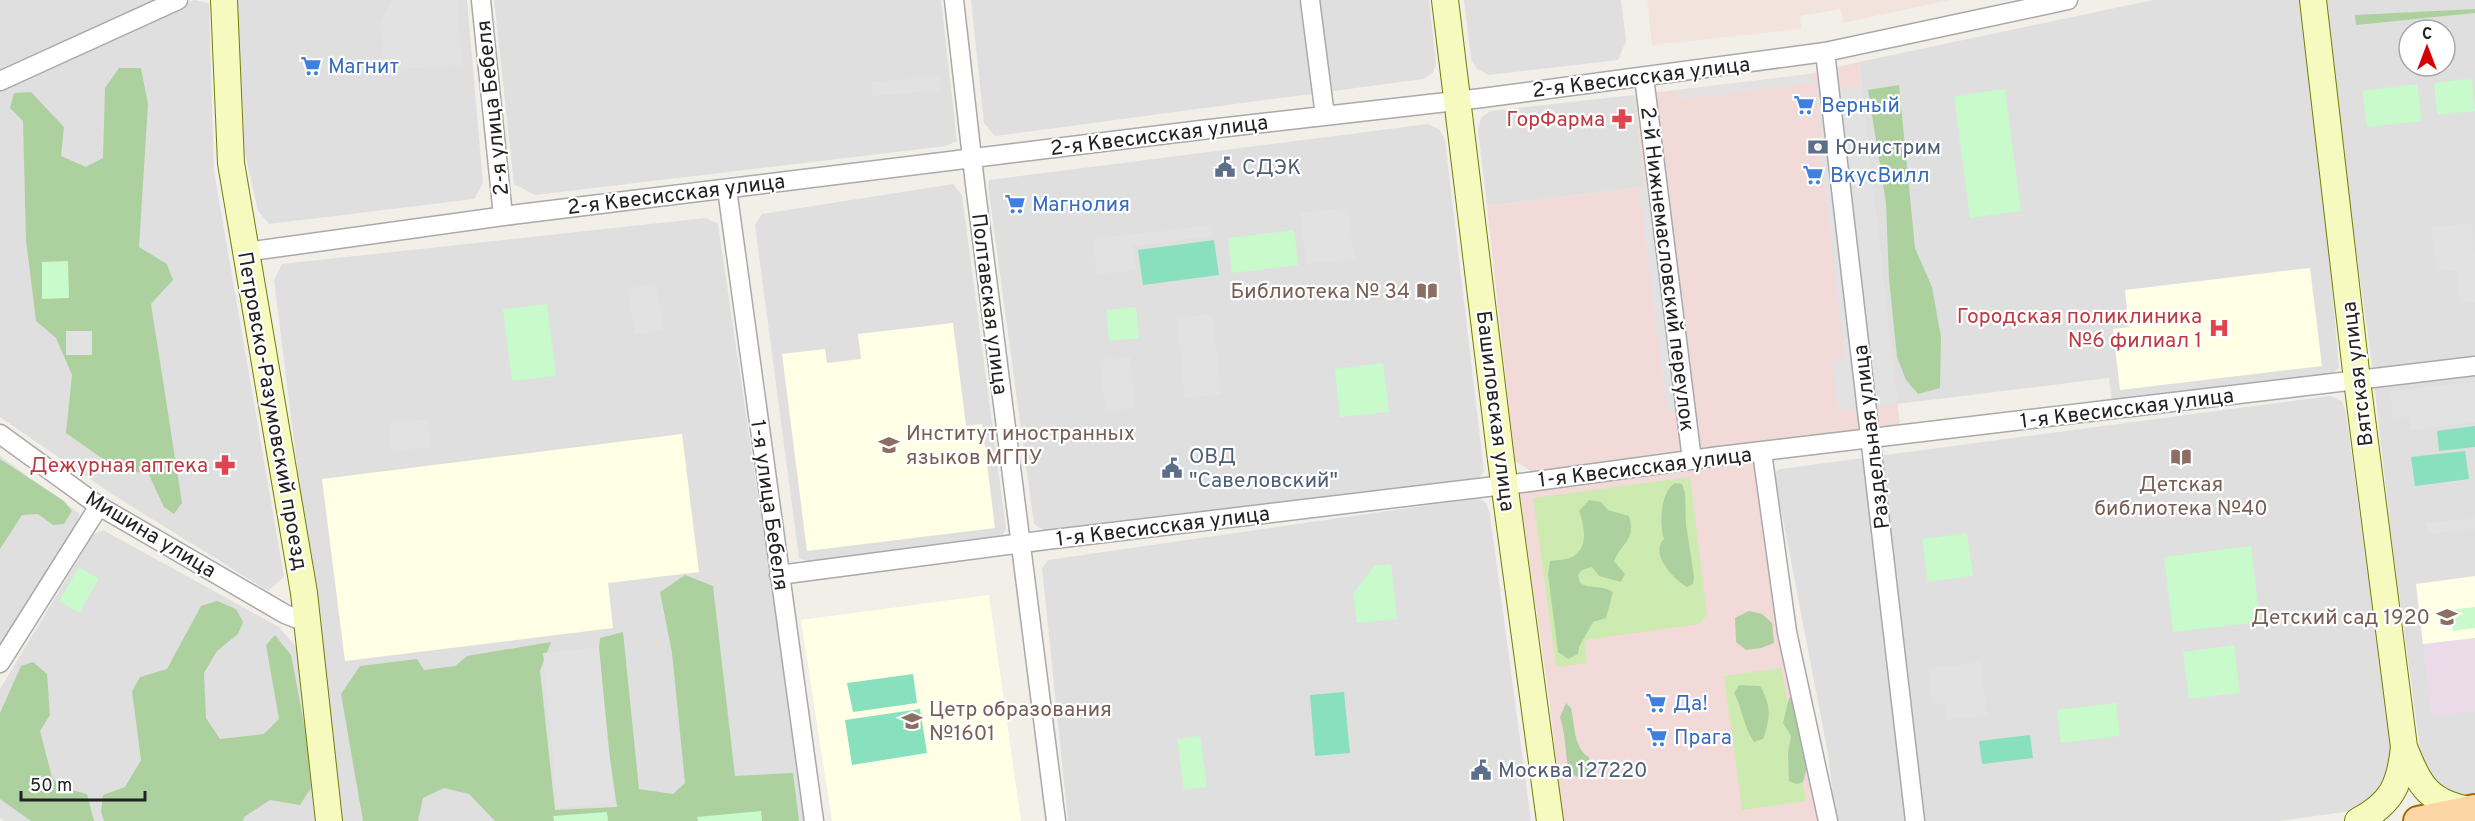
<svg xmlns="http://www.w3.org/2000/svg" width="2475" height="821" font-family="Overpass,sans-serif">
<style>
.residential{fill:#e0dfdf;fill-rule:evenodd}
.commercial{fill:#f2dad9}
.industrial{fill:#ebdbe8}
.education{fill:#ffffe5}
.military{fill:#f3e3dd}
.grass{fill:#cdebb0}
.forest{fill:#add19e}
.park{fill:#c8facc}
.pitch{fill:#88e0be}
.parking{fill:#e2e2e2}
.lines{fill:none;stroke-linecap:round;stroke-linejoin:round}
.street-casing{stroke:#a9a9a9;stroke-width:21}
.secondary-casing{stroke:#707d05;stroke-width:28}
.primary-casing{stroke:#a06b00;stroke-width:32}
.street{stroke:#fff;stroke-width:18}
.secondary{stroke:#f7fabf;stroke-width:26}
.primary{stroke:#fcd6a4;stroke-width:28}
.labels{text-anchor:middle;stroke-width:4.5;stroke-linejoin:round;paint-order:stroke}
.shop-label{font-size:21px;fill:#366cbe;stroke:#fff;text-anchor:start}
.street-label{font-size:21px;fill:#222;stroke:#fff}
.health-label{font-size:21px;fill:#be3a42;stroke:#fff;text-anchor:end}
.service-label{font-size:21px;fill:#4e5e75;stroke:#fff;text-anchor:start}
.education-label{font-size:21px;fill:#785e54;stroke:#fff;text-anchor:end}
</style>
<rect width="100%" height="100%" fill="#f2efe9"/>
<path class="residential" d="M0,0H159L0,74Z
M194,0L209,3L214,171L284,577L268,591L112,494L0,417V87Z
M237,0H467L483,183L474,199L269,224L258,211L245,153Z
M494,0H941L957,141L946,146L535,195L514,184Z
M971,0H1429L1436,64L1433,73L1423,79L995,136L984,123Z
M1464,0H1621L1626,41L1618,60L1489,75L1477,69L1471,59Z
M2153,0H2302L2326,216L2339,368L2332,374L2112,402L2109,378L1897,404L1859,62Z
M2326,0H2475V799H2467L2438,788L2422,763L2393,549L2371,357L2351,213ZM2409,30H2445V66H2409Z
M1634,95L1645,187L1487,206L1478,130L1481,118L1490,111Z
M1428,124L1439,129L1445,140L1484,471L1478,480L1046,532L1034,524L988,186L989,180Z
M953,184L962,195L1006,529L1002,537L810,562L799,558L755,225L762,214Z
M706,218L718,224L806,821H341L274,280L282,264Z
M2330,396L2342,401L2346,413L2391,749L2386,786L2359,810L2279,821H1836L1828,754L1776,483V472L1780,469Z
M0,456L79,513L78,526L0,647Z
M1478,498L1487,504L1490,515L1531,821H1068L1042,568L1048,560Z
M103,530L279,627L301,653L321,821H4L0,818V689L93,535Z"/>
<path class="commercial" d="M1859,62L1900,426L1534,473L1515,461L1487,206L1645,187L1634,95L1810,74Z
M1750,461L1755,465L1786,668L1818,821H1563L1549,697L1519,490Z"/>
<path class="industrial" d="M2475,638V711L2432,716L2423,644Z"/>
<path class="education" d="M2310,268L2322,366L2120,390L2113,329L2129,327L2125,290Z
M953,323L966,426L982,424L995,528L807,551L782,354L825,349L827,363L861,359L858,334Z
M682,434L699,572L608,583L613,628L345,661L322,479Z
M2475,576V638L2423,644L2416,584Z
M989,595L1021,821H832L801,620Z"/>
<path class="military" d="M1647,0H1950L1843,23L1841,9L1800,16L1801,29L1652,45Z"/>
<path class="grass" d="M1690,477L1707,615L1699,624L1585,640L1587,663L1556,667L1533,498Z
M1781,668L1806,801L1742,810L1724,676Z"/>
<path class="forest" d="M2475,9V13L2356,25L2355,15Z
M119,68H141L148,104L139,247L167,264L173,280L151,304L182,503L174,514L164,507L148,473L120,471L66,433L72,375L56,338L36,321L26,240L23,121L10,108L14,93L31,92L64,127L61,156L86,167L103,158L105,88Z
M1899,85L1915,248L1932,287L1941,337L1940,388L1918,394L1906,380L1897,357L1889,279L1886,203L1868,90Z
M0,459L64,501L72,511L64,524L53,525L38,514L22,515L0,549Z
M1675,483L1682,484L1685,493L1686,524L1694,577L1693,584L1687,587C1674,580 1649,554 1664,539C1659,525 1660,492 1675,483Z
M1589,500L1601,502L1608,510L1629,516C1636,540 1623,541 1614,561L1625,574L1621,582L1599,576L1592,567L1582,570L1578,575L1580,583C1592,590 1600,584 1613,592L1606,618L1593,622L1579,647L1578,654L1568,659L1558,652L1548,574L1550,561C1557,560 1568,560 1574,556C1589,546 1584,525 1579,511Z
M685,575L713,586L735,776L793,773L799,821H495L469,794L444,788L423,798L418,821H363L341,694L360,666L417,659L424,670L455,666L467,656L551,642L540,671L555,810L617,807L597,669L600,638L623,632L639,789L673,794L685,783L672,653L660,592Z
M217,601L236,609L243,622L238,634L217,651L204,673L206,718L220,739L264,734L279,719L266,645L275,635L291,655L307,739L311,788L300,805L270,800L244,817L243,821H104L101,812L103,795L125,787L141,760L132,691L140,677L167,669L201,606Z
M1749,611L1762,614L1772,623L1774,643L1761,648L1746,650L1736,642L1735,618Z
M33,662L47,674L50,715L40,731L52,777L60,787L87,794L94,821H31L0,799V713L21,666Z
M1739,685L1760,686C1771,704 1771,718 1763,739L1754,742C1743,726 1743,710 1734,693Z
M1797,696L1809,760L1803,782L1797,784L1789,781L1788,752L1791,736L1783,723L1789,698Z
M1566,703L1571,708C1575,724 1573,748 1589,757L1591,773L1577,777L1569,772C1565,754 1566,736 1560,717Z"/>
<path class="park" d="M2472,78L2475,111L2437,115L2434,83Z
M2417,84L2422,121L2367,127L2362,91Z
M2005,89L2021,211L1970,218L1954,96Z
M1294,230L1298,265L1232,273L1228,238Z
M68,261L69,298L42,299V262Z
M547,304L556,376L512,381L503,309Z
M1136,307L1139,338L1109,341L1106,310Z
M1383,363L1389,412L1340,417L1335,369Z
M1967,533L1973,576L1928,582L1922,539Z
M2251,546L2260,622L2173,632L2164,557Z
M1391,564L1397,619L1357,623L1353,594L1374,566Z
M79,567L99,579L79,613L59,601Z
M2475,607V628L2453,631L2451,610Z
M2234,645L2240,693L2189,699L2183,652Z
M2116,703L2120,736L2061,743L2057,710Z
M1200,736L1207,787L1184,790L1177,739Z
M761,811L762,821H698L697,817Z
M607,812L608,821H554L553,816Z"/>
<path class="pitch" d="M1214,240L1219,275L1143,285L1138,250Z
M2475,426V447L2439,451L2437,431Z
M2465,451L2469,479L2415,486L2411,457Z
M913,674L917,703L853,712L847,683Z
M1344,692L1350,753L1315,756L1310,695Z
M920,709L927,753L852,765L845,720Z
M2030,735L2033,758L1982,764L1979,741Z"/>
<path class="parking" d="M393,0H457L462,65L384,70L380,22Z
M1810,74L1817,82L1681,99L1674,91Z
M939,76L940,90L873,96L871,82Z
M1862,87L1897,404L1838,410L1832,361L1845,359L1821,155L1823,154L1816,91Z
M1651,186L1679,410L1667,412L1639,188Z
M1347,208L1355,259L1307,264L1300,213Z
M2472,223L2475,255V303L2460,304L2456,270L2437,272L2431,227Z
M1211,225L1212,236L1133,246L1136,270L1097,275L1093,239Z
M657,284L664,330L635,334L628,288Z
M1212,314L1221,394L1185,398L1177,318Z
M66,331H92V355H66Z
M1130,357L1135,408L1106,411L1100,360Z
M2475,382V422L2411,430L2410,417L2393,418L2390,391Z
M427,419L431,447L392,452L389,423Z
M2475,518V529L2428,534L2426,523Z
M599,647L614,802L558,808L543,653Z
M1980,662L1987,715L1947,720L1945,703L1932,705L1928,668Z"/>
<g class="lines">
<g class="street-casing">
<path id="street" d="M481,0L503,216
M954,0L975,184L1056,821
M1310,0L1325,116
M1825,52L1915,821
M1644,77L1692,460
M0,81L178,0
M727,189L814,821
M245,252L519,214L1201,130L1482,98L1825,52L2068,0
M0,434L99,506L285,614L308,623
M1762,452L1787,632L1828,821
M779,575L1046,540L1529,482L1720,456L2475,366
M0,663L99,506"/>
</g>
<g class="secondary-casing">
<path id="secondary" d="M224,0L231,163L304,593L329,821
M1445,0L1501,460L1550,821
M2313,0L2357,380L2404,747C2420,787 2429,804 2475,811
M2358,821C2392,803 2400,785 2404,747"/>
</g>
<g class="primary-casing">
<path id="primary" d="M2418,821L2475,809"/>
</g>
<use href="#street" class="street"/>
<use href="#secondary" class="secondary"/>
<use href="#primary" class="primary"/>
</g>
<defs>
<g id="supermarket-bare" transform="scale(1.62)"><path d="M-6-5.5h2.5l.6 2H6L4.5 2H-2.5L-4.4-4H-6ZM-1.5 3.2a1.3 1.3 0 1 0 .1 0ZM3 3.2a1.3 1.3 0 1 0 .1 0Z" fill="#3f7fe0" stroke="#fff" stroke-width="2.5" paint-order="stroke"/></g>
<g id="pharmacy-bare" transform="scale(1.62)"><path d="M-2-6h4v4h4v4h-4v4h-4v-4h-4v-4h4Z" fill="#e0444e" stroke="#fff" stroke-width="2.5" paint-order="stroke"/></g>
<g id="bank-bare" transform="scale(1.62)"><path d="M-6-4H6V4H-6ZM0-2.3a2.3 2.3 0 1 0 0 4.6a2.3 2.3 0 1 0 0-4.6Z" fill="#5c6f8a" stroke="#fff" stroke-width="2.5" paint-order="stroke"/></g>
<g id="civic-bare" transform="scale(1.62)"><path d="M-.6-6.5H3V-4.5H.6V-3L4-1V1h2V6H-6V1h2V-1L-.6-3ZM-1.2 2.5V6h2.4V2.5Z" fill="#5c6f8a" stroke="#fff" stroke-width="2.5" paint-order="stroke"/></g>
<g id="library-bare" transform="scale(1.62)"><path d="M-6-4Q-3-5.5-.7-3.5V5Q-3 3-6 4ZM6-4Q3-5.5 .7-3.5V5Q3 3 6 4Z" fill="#8d6e63" stroke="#fff" stroke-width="2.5" paint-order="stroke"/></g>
<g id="hospital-bare" transform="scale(1.62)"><path d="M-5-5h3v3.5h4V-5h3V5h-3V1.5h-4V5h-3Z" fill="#e0444e" stroke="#fff" stroke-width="2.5" paint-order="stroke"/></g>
<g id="university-bare" transform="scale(1.62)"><path d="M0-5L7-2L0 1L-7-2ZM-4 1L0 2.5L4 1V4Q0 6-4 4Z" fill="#8d6e63" stroke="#fff" stroke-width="2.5" paint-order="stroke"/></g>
<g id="school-bare" transform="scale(1.62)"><path d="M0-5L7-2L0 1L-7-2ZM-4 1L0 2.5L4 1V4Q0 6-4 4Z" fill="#8d6e63" stroke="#fff" stroke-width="2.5" paint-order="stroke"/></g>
</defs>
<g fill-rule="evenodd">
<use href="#supermarket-bare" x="311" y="66"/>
<use href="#supermarket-bare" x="1804" y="105"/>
<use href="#pharmacy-bare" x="1622" y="119"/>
<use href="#bank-bare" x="1818" y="147"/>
<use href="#civic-bare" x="1225" y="167"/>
<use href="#supermarket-bare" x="1813" y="175"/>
<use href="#supermarket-bare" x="1015" y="204"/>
<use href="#library-bare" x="1427" y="291"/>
<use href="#hospital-bare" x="2219" y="328"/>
<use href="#university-bare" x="889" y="445"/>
<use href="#library-bare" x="2181" y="457"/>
<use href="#pharmacy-bare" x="225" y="465"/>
<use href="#civic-bare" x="1172" y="468"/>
<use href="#school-bare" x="2447" y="617"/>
<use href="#supermarket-bare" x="1656" y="703"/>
<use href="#school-bare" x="912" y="721"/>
<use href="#supermarket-bare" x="1657" y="737"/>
<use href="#civic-bare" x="1481" y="770"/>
</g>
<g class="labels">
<g class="shop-label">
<text x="328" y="73">Магнит</text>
<text x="1821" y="112">Верный</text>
<text x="1830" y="182">ВкусВилл</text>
<text x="1032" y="211">Магнолия</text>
<text x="1673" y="710">Да!</text>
<text x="1674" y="744">Прага</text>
</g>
<g class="street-label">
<text transform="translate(1641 77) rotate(-7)" y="7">2-я Квесисская улица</text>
<text transform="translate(492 108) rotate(-96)" y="7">2-я улица Бебеля</text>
<text transform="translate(1159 135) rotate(-7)" y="7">2-я Квесисская улица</text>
<text transform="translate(676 194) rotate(-7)" y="7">2-я Квесисская улица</text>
<text transform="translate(1668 269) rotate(83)" y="7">2-й Нижнемасловский переулок</text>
<text transform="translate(990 304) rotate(83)" y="7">Полтавская улица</text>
<text transform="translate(2357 374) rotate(-97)" y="7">Вятская улица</text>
<text transform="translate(2127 408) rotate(-7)" y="7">1-я Квесисская улица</text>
<text transform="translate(273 411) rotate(80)" y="7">Петровско-Разумовский проезд</text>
<text transform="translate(1496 411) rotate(83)" y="7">Башиловская улица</text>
<text transform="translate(1871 437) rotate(-97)" y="7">Раздельная улица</text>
<text transform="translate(1645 467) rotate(-7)" y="7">1-я Квесисская улица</text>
<text transform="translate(770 505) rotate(82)" y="7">1-я улица Бебеля</text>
<text transform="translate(1163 526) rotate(-7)" y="7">1-я Квесисская улица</text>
<text transform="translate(151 534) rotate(31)" y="7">Мишина улица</text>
</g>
<g class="health-label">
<text x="1605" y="126">ГорФарма</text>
<text x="2202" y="323">Городская поликлиника<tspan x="2202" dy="24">№6 филиал 1</tspan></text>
<text x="208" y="472">Дежурная аптека</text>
</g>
<g class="service-label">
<text x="1835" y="154">Юнистрим</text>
<text x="1242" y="174">СДЭК</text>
<text x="1189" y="463">ОВД<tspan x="1189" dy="24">"Савеловский"</tspan></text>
<text x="1498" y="777">Москва 127220</text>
</g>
<g class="education-label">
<text x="1410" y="298">Библиотека № 34</text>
<text x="906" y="440" text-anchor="start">Институт иностранных<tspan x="906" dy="24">языков МГПУ</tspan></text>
<text x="2181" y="491" text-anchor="middle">Детская<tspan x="2181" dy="24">библиотека №40</tspan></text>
<text x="2430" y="624">Детский сад 1920</text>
<text x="929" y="716" text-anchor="start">Цетр образования<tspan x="929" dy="24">№1601</tspan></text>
</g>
</g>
<g transform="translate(2427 48)"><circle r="28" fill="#ffffff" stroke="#a7a7a7" stroke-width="1.5"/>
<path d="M0-4.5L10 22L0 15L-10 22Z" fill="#d40000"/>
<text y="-9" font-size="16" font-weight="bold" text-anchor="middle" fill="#222222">С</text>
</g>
<path d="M21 791v9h124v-9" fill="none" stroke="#222222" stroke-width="3"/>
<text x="30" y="791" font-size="18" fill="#222222" stroke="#ffffff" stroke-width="4.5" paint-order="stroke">50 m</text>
</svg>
